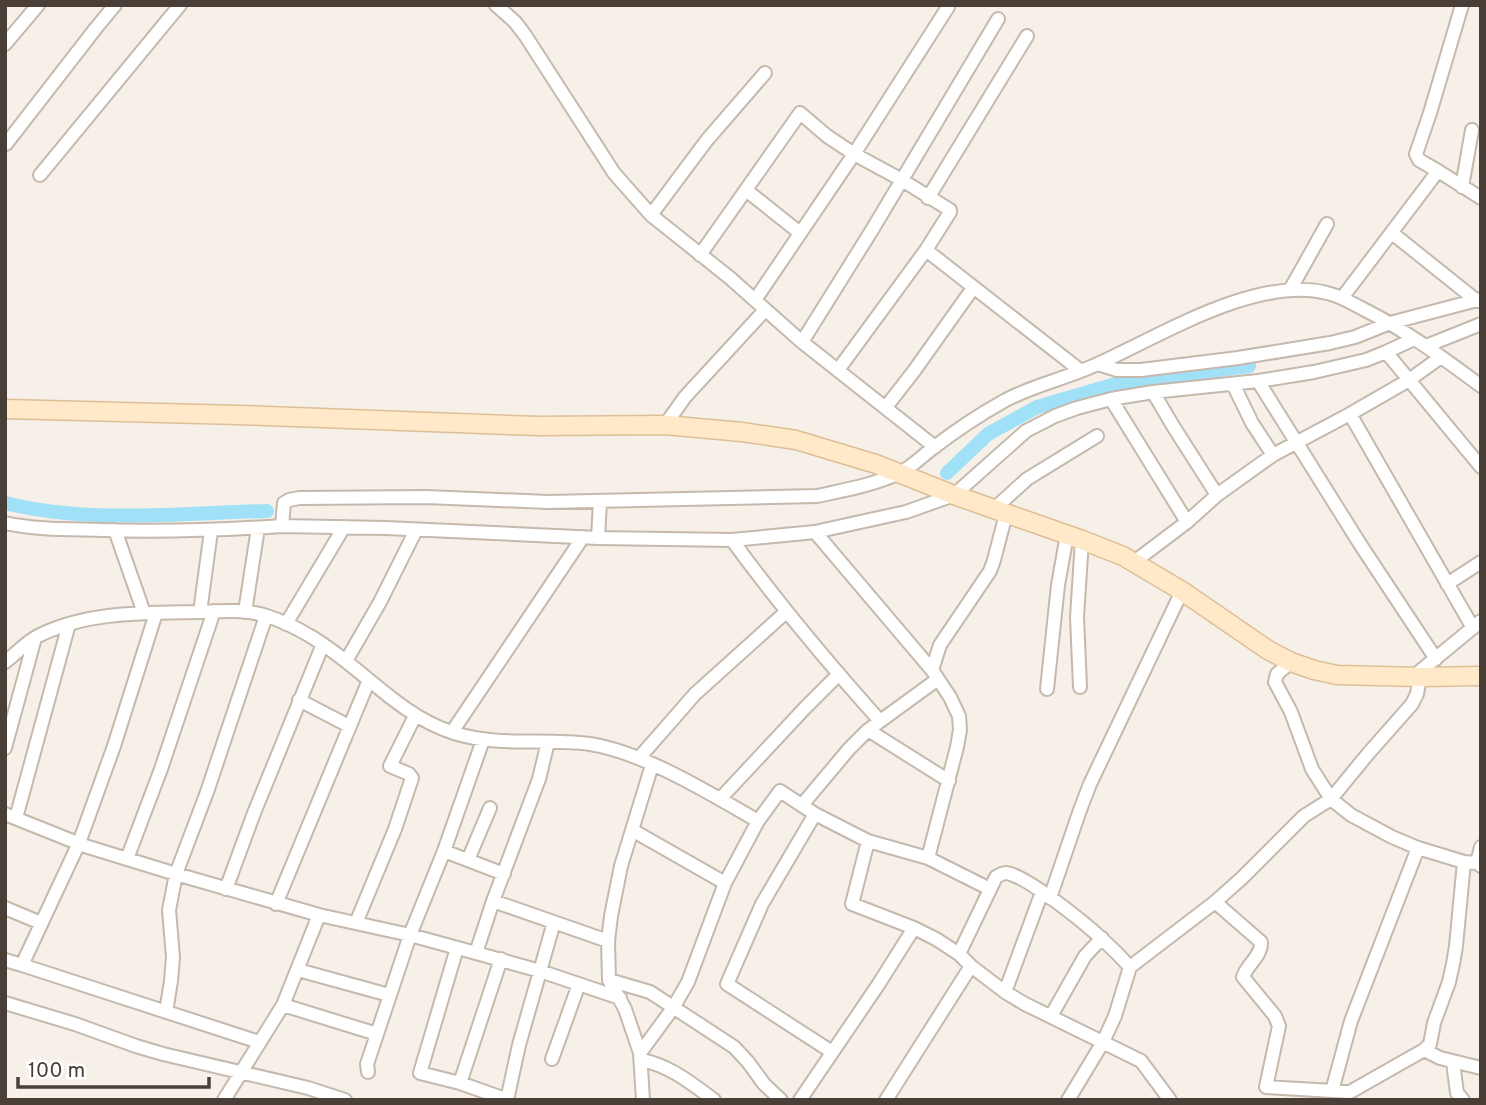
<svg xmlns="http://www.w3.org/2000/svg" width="1486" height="1105" font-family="Overpass,sans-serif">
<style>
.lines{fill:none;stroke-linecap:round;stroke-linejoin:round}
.canal{stroke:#a0e1f7;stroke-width:14}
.minor-casing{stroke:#c5b9ad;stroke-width:16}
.secondary-casing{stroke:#ddbf96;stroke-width:21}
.minor{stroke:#fff;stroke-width:12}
.secondary{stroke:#ffe9c9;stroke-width:18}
</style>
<rect width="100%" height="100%" fill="#f6f0e8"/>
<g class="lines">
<path class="canal" d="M947,473L988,434L1037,407L1119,383L1249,366
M5,503C90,524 180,513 267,511"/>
<g class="minor-casing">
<path id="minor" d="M496,5L515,22L525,35L614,173L651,215
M5,44L38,5
M765,73L707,140L651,215L730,278L802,342L935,447
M6,144L96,28L115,5
M1438,171L1419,160L1416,154L1430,113L1462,5
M40,175L180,5
M1462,187L1472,130
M746,190L800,233
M928,198L1027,36
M1392,233L1477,301
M926,250L1081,371
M700,255L800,113L827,136L854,154L902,180L950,210V212L926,250L838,370
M1290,290L1327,224
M1342,298L1438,171L1481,198
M755,300L854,154L948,7
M802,342L872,230L998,19
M1426,346L1481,324
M1386,352L1414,339
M1098,364L1117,370H1141L1238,358L1330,343L1355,337L1390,323L1481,299
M1258,381L1360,544L1436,659
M1233,384L1252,423L1273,455
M1153,392L1173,426L1217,495
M1111,399L1187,522
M886,407L914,371L973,288
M1350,414L1473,628
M665,425L685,397L765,310
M993,510L1027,479L1097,436
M5,523C37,530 70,529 103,530C163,532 222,530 282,526L284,503L289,500L299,498L426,497L548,502L817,496C844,490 874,485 899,473C911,468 922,456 933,448C955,431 979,415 1004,401C1031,386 1064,379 1093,366C1157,338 1255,275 1327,293C1341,296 1353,304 1365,310C1407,331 1443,358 1481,386
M282,526L386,528L598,538L732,540L815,532L906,512L954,495L1026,431L1055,416L1077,408L1111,399L1153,392L1258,381L1314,372L1366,360L1386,352L1481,467
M115,530L144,613
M815,532L932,670L950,697L959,716L960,730L957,747L928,858
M598,538L600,501
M732,540C778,603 828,663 880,721
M1134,562L1187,522L1217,495L1273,455L1350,414L1409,380L1441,357
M1447,584L1481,562
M200,612L211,531
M245,612L258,528
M286,624L344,527
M346,661L380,602L416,530
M5,662C16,654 26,642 38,636C87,611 145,613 199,612C221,611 246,609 267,616C282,621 297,628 310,636C360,665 397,715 454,733C499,747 544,738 590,744C643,752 711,794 758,821L725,883L688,982L673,1008L640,1053
M1291,662L1277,674L1275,682L1291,712L1312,769L1331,799L1351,815L1392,837L1418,848L1464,862L1477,863L1481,866
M932,670L940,645L990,571L994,560L1006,514
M1413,677L1481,621
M1080,687L1077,617L1082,540
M1047,689L1058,585L1067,535
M299,700L349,726
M868,730L949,781
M452,732L583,537
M5,748L35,638
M639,758L695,694L786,612
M720,799L805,708L838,675
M802,805L849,749L868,730L938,679
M5,814L85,846L176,874L319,915L410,935L476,953L540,971L620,998
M815,814L762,904L727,984L832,1052
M16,818L69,624
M758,821L780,791L815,814L868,841L928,858L990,889
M632,830L725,883
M868,841L852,904L914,928L936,939L959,954L971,966L1005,992L1025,1004L1141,1061L1170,1100
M444,851L504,874
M127,859L161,769L214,611
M468,860L490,808
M1477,863L1481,847
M226,889L254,813L323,644
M1050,898L1080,810L1090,784L1182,591
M493,901L608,941
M1215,902L1261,942C1262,956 1247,964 1243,977L1275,1016L1279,1026L1266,1087L1350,1092L1424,1050L1430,1044L1434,1023L1449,982L1453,964L1456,946L1464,862
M276,904L369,680
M5,908L41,923
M356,923L395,829L412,778L409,774L390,766L415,716
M457,948L420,1073L460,1083L508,1100
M476,953L493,901L539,779L548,742
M959,954L996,877C1000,875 1002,873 1006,873C1026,875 1086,924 1102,939C1112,948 1121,957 1130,967
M5,960L22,965L79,843L114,746L156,613
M22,965L259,1042
M298,970L389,995
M609,980L650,992L734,1047L748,1062L764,1084L781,1100
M1005,992L1042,892
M5,1003L75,1024L136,1046L163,1054L308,1088L345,1100
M283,1005L377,1034
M166,1012L171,981L173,957L169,910L176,874L207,792L266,616
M1051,1016L1085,956L1102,938
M1424,1050L1440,1058L1481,1068
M552,1059L579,984
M641,1060C669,1065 691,1083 714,1100
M1453,1062L1457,1093L1463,1100
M368,1072L367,1064L410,935L444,851L483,740
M460,1083L501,959
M1332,1091L1351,1021L1418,848
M224,1100L283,1005L319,915
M507,1100L519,1045L554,922
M643,1100L640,1053L625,1009L609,980L608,941L611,916L621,866L652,765
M800,1100L878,985L914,928
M886,1100L971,966
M1068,1100L1103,1042L1115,1016L1130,967L1215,902L1242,878L1304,816L1331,799L1367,755L1412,704L1417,694L1420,677"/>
</g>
<g class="secondary-casing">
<path id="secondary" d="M5,409L239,415L538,426L665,425L742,432L796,440L876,464L954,495L1082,540L1123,556L1182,591L1268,650L1291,662L1314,670L1337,675L1420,677L1481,676"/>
</g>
<use href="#minor" class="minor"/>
<use href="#secondary" class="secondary"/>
</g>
<rect width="1486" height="1105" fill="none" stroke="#4a3f36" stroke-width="14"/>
<path d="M18 1077v10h191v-10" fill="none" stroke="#4a3f36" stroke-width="3.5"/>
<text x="28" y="1077" font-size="21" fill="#4a3f36" stroke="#ffffff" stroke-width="5" paint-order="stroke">100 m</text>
</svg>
